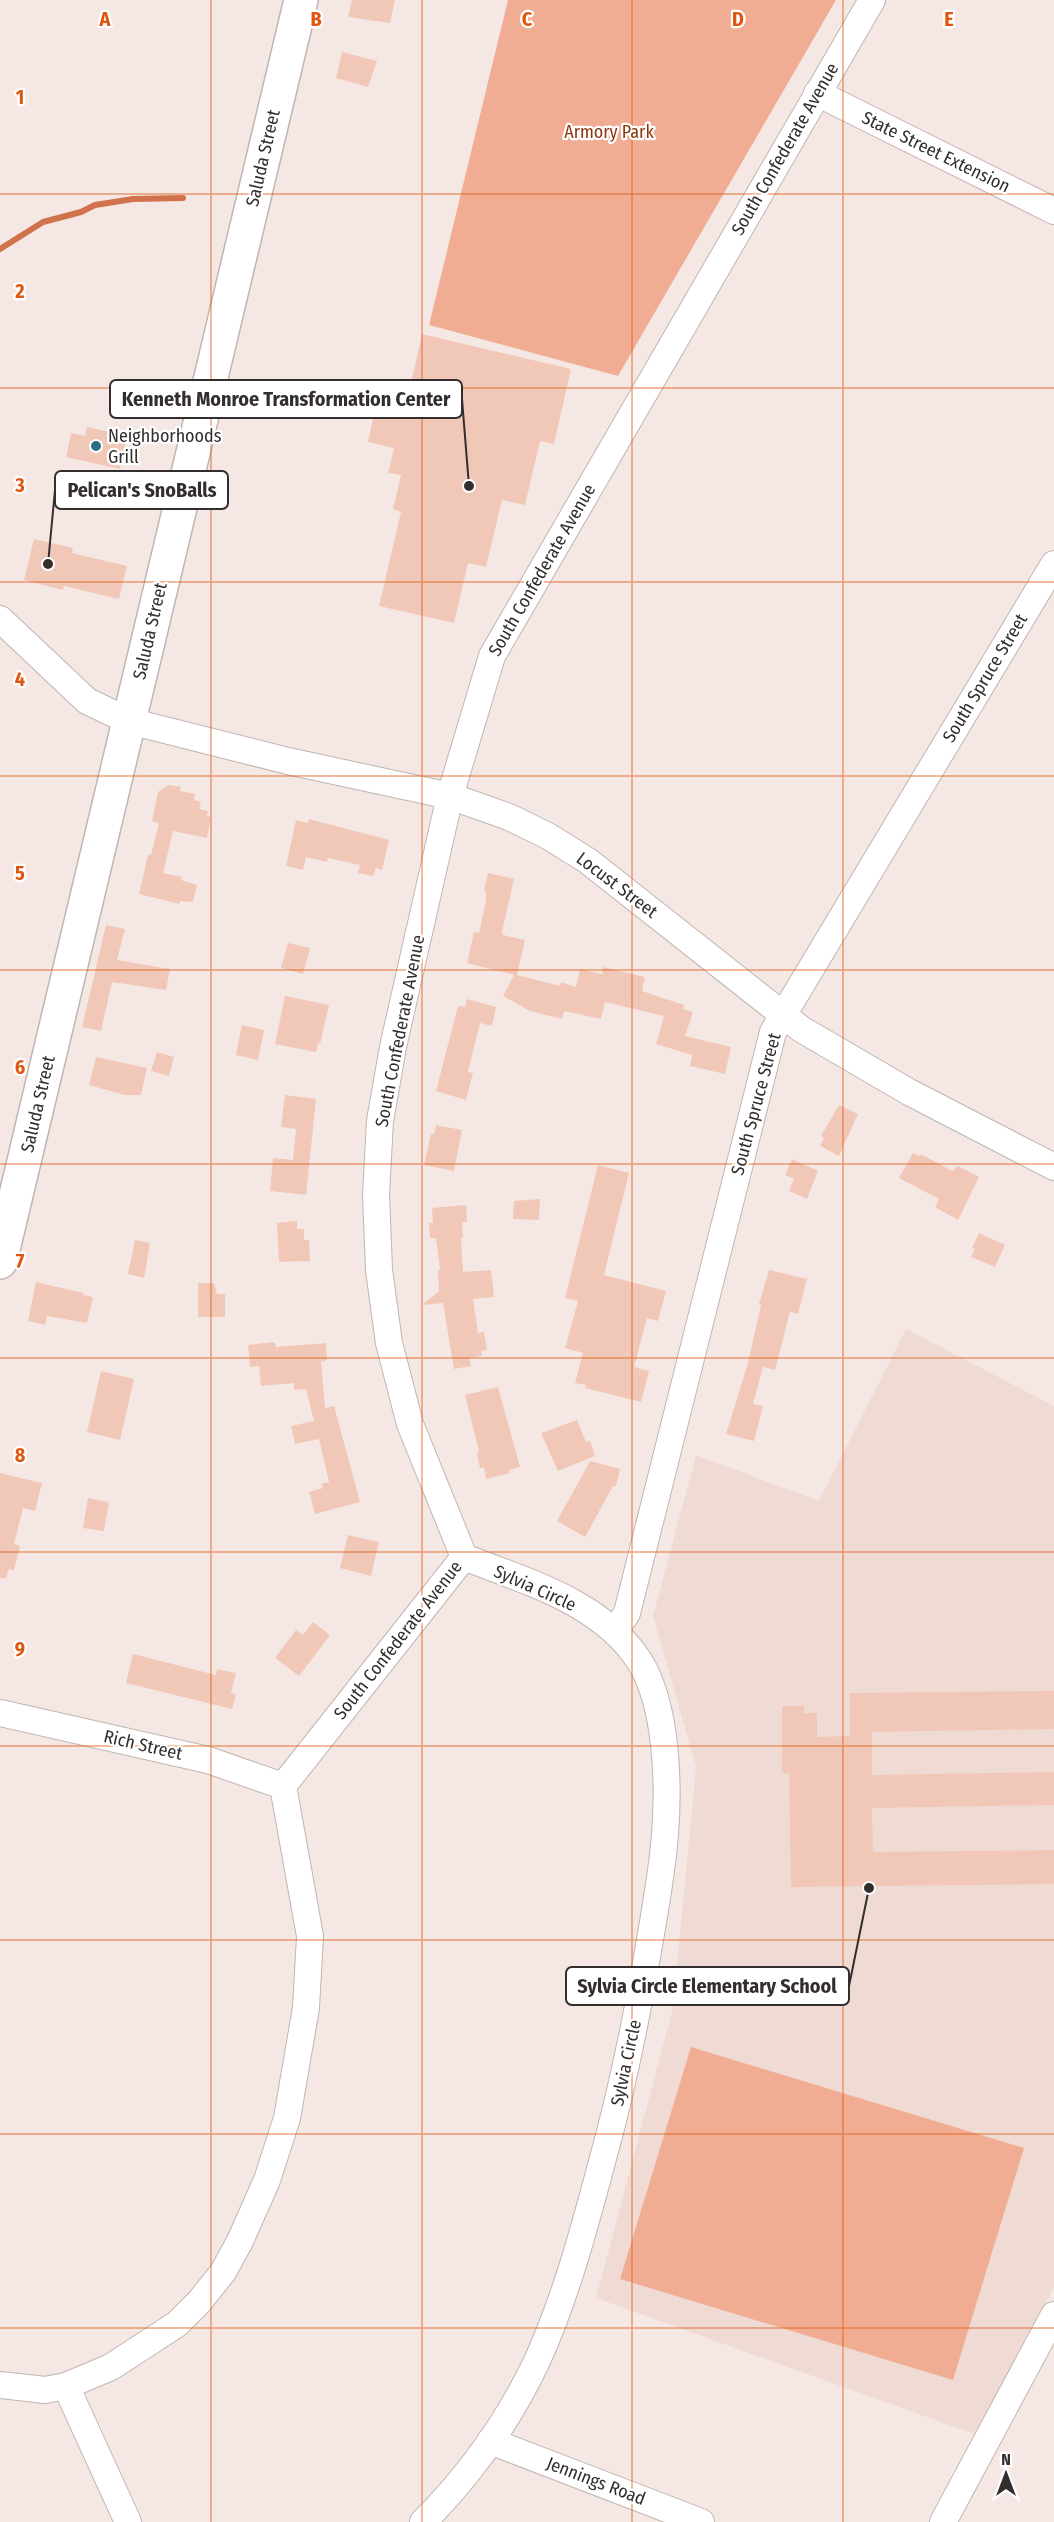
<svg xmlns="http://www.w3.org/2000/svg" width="1054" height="2522" font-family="'Fira Sans Condensed',sans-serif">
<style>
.built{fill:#efdbd4}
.green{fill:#f0ad93}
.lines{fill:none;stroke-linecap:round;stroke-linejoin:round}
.stream{stroke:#d0724c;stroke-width:6}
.building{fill:#f1c8b8}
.minor-casing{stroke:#c1b5b1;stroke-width:28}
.major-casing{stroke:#c1b5b1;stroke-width:36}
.minor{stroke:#fff;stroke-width:26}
.major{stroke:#fff;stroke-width:33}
.grid{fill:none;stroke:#df570e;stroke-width:1.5;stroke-opacity:0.55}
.poi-dot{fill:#2e6e82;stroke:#fff;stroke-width:2}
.labels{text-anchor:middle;stroke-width:4.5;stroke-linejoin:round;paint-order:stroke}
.park-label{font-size:18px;fill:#8d360d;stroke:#fff}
.street-label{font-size:18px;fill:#332e2d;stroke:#fff}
.poi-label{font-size:18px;fill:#332e2d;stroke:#fff;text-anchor:start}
.grid-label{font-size:20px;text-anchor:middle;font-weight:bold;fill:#df570e;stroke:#fff;stroke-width:4.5;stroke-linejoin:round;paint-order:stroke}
.leader{fill:none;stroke:#332e2d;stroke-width:2}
.callout-dot{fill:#332e2d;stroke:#fff;stroke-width:2}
.callout{fill:#fff;stroke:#332e2d;stroke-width:2}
.callout-label{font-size:20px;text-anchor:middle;font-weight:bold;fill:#332e2d}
</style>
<rect width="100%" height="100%" fill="#f5e8e4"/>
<path class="built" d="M906,1329L1054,1406V2287L977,2435L596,2298L673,2008L696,1767L653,1616L696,1455L819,1501Z"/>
<path class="green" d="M508,0H836L618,376L429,325Z
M691,2047L1024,2148L953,2380L620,2279Z"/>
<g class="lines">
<path class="stream" d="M0,249L43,222L81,212L95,205L133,199L183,198"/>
</g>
<path class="building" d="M352,0H395L390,23L348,17Z
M342,52L377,61L368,87L336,78Z
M422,334L571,369L554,444L540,441L525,505L502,500L486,567L468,563L454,623L379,606L401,512L393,509L401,475L388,473L394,448L368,442L375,409L404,415Z
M87,427L127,436L120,469L66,457L71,433L85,436Z
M34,539L73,548L72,553L127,566L119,599L64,586L63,590L24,580Z
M169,785L181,787L180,791L195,794L194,800L201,802L199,809L208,811L207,816L211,817L207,838L173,831L163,873L182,877L181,880L197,885L193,902L180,901L179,904L139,894L148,855H151L159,823L152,821L158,792Z
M309,819L389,840L382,870L376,868L373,876L358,873L360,865L328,858L327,862L306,857L303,870L286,866L296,820L308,823Z
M488,873L514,879L502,932L503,935L525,940L517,975L560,986L561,982L576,987L580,969L602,974L603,967L645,977L642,991L684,1005L683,1009L693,1012L685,1036L731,1047L725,1074L690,1066L692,1055L656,1044L664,1016L605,1002L601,1019L564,1011L562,1019L530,1011L503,996L514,975L467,963L474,932L479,933L486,901V892L484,891Z
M106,925L125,929L117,960L170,969L166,990L112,982L101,1031L82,1027Z
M288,943L310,948L303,974L281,968Z
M285,996L329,1005L320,1044L318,1043L316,1052L275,1044Z
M467,999L496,1007L492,1026L480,1023L468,1072L473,1073L466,1100L436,1091L458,1006L465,1007Z
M242,1025L264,1030L258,1060L236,1055Z
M157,1052L174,1057L169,1076L151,1071Z
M96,1057L147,1068L141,1095H125L89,1085Z
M285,1095L316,1099L306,1195L270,1191L273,1158L293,1160L296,1129L281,1127Z
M839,1105L858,1114L839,1156L820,1146L824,1138L821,1136Z
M436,1125L462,1130L454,1171L424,1165L431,1134H434Z
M913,1153L920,1156L921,1154L952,1171L958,1166L979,1177L958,1220L935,1207L939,1199L899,1178Z
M792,1159L818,1171L807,1199L789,1191L794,1179L785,1175Z
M598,1165L629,1173L604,1275L666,1291L658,1321L647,1318L634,1367L649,1371L641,1402L585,1388L586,1385L575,1383L583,1353L565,1348L578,1301L565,1298Z
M540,1199L539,1220L513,1219L514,1201Z
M466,1205L467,1222H462L463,1238H461L463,1272L491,1270L494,1297L473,1299L478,1333L484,1332L487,1350L481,1351L482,1356L469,1358L471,1366L454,1369L443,1303L422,1305L439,1291L438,1270H440L436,1238H430L429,1223H433L432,1208Z
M297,1221V1229H304V1240H309L310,1261L279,1262L277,1223Z
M979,1233L1005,1245L995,1267L971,1257L975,1249L972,1248Z
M135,1240L150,1243L144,1278L128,1274Z
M769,1270L807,1279L798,1314L790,1312L775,1370L763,1367L753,1404L763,1406L754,1441L726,1434L748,1363L761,1305L759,1304Z
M36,1282L83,1293V1295L93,1297L87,1323L47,1316L45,1325L28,1321Z
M198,1283H214L217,1294H225V1317H198Z
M272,1342L275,1343L276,1347L326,1343L327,1360L321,1362L325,1408L334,1406L360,1502L315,1514L309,1492L323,1488L321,1484L329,1482L319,1439L295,1444L291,1426L314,1421L306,1389L294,1390V1383L261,1386L259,1366L250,1367L248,1345Z
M101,1371L134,1379L120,1440L87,1432Z
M498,1387L520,1467L509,1470L510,1473L486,1479L484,1467L480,1468L477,1453L479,1452L465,1395Z
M577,1420L586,1442L590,1441L595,1456L558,1471L541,1433Z
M590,1461L620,1469L616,1486H613L585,1537L557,1521Z
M0,1473L42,1483L35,1511L23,1508L14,1544L20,1546L14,1570L9,1569L6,1578H0Z
M88,1498L109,1502L104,1531L83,1528Z
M348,1535L379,1542L371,1576L340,1568Z
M313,1622L330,1635L299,1676L275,1658L296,1630L303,1635Z
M133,1654L216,1675L217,1669L236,1673L231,1693L236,1694L232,1709L126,1683Z
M1054,1691V1729L872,1732V1775L1054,1772V1805L872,1808L873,1852L1054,1850V1884L791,1887L789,1773H782V1706H804V1713H817V1737L850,1736V1693Z"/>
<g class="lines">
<g class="minor-casing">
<path id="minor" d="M817,93L1054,211
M0,619L87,701L129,721L288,761L450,796L509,817L548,836L588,861L801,1029L909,1092L1054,1167
M464,1557L410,1424L389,1343L379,1270L376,1195L380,1121L393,1047L450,796L492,656L872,0
M615,1631L627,1613L773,1032L1054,564
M0,1713L208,1760L283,1786
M0,2385L45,2390L66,2386L111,2367L177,2324L199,2302L223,2272L240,2241L267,2180L287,2118L306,2008L310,1936L283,1786L464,1557
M66,2386L128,2522
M490,2441L701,2522
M423,2522C469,2476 509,2420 537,2361C566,2297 584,2229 602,2162C621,2094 635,2026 647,1957C654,1916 662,1875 665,1834C669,1784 667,1706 640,1662C602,1602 527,1582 464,1557
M943,2522L1054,2315"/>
</g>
<g class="major-casing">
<path id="major" d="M0,1262L301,0"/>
</g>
<use href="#minor" class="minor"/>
<use href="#major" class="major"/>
</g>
<path class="grid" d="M211,0V2522M422,0V2522M632,0V2522M843,0V2522M0,194H1054M0,388H1054M0,582H1054M0,776H1054M0,970H1054M0,1164H1054M0,1358H1054M0,1552H1054M0,1746H1054M0,1940H1054M0,2134H1054M0,2328H1054"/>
<circle class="poi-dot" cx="96" cy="446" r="6"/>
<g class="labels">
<g class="park-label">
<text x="609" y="138">Armory Park</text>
</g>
<g class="street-label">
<text transform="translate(785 149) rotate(-60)" y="6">South Confederate Avenue</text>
<text transform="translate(936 152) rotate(26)" y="6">State Street Extension</text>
<text transform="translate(263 158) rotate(-77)" y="6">Saluda Street</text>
<text transform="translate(542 570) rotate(-60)" y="6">South Confederate Avenue</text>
<text transform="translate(150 631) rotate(-77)" y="6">Saluda Street</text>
<text transform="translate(985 678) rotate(-59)" y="6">South Spruce Street</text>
<text transform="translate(617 885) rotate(37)" y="6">Locust Street</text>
<text transform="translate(400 1031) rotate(-79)" y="6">South Confederate Avenue</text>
<text transform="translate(38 1104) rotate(-77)" y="6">Saluda Street</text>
<text transform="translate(756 1104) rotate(-75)" y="6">South Spruce Street</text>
<text transform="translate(535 1588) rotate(24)" y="6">Sylvia Circle</text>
<text transform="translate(398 1640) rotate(-52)" y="6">South Confederate Avenue</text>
<text transform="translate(143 1745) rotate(13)" y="6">Rich Street</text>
<text transform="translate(626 2063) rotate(-78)" y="6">Sylvia Circle</text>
<text transform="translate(596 2481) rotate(21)" y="6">Jennings Road</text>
</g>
<g class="poi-label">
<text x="108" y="442">Neighborhoods<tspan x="108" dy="21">Grill</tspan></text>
</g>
</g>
<g class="grid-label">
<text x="105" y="26">A</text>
<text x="316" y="26">B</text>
<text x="527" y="26">C</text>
<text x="738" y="26">D</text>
<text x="949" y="26">E</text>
<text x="20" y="104">1</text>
<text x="20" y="298">2</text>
<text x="20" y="492">3</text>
<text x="20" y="686">4</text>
<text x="20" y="880">5</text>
<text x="20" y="1074">6</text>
<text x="20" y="1268">7</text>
<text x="20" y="1462">8</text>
<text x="20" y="1656">9</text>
</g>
<path class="leader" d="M469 486L462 399M48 564L55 490M869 1888L849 1986"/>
<g class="callout-dot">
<circle cx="469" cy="486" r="6"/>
<circle cx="48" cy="564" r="6"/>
<circle cx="869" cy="1888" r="6"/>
</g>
<g class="callout">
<rect x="110" y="380" width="352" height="38" rx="6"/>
<rect x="55" y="471" width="173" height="38" rx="6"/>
<rect x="566" y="1967" width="283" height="38" rx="6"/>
</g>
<g class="callout-label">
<text x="286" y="406">Kenneth Monroe Transformation Center</text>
<text x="142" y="497">Pelican's SnoBalls</text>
<text x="707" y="1993">Sylvia Circle Elementary School</text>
</g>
<g transform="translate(1006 2474)" stroke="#ffffff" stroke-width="4.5" paint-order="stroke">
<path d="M0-4.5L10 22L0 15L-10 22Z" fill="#332e2d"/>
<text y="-9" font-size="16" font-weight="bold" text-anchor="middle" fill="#332e2d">N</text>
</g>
</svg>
